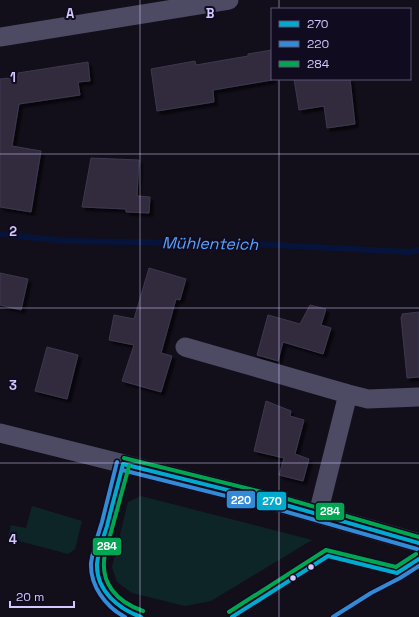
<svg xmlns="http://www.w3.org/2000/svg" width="419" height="617" font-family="'Space Grotesk',sans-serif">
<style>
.green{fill:#0e2528}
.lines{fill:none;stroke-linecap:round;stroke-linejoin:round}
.stream{stroke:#06143b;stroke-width:6}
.building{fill:#302c3e;stroke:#3e3850;filter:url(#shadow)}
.minor{stroke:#4d4a64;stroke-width:19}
.bus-1-casing{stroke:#100b1f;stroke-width:7}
.bus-2-casing{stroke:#100b1f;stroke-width:7}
.bus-3-casing{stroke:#100b1f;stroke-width:7}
.bus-1{stroke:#00a9ce;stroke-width:4}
.bus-2{stroke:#338bd7;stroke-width:4}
.bus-3{stroke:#00a651;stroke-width:4}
.grid{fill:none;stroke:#d3c9ff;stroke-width:1;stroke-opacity:0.55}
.bus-dot{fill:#d3c9ff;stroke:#100b1f;stroke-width:1.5}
.labels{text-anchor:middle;stroke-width:4;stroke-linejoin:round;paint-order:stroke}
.water-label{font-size:16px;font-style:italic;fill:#57a3ff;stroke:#100b1f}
.grid-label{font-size:13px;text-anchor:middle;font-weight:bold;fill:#d3c9ff;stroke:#100b1f;stroke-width:4;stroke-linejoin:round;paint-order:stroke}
.line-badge{stroke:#100b1f;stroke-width:1.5}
.badge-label{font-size:11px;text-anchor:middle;font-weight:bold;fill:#fff}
</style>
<defs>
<filter id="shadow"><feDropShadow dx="3.5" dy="3.5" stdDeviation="1" flood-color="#0009"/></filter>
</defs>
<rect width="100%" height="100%" fill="#120f1a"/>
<path class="green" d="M141,496L312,540L211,601L185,606L132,593L117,582L112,567L128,502Z
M32,506L82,521L75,549L68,554L8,538L11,525L26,528Z"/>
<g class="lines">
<path class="stream" d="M0,234L65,241L255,244L410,252L419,250"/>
</g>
<path class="building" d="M272,50V80L213,90L214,102L157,111L151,69L195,61L196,65L248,56V54Z
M88,62L90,81L78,82L80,95L19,104L12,146L41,151L31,212L0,207V79L18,77V73Z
M294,79H350L355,124L327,128L324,106L299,110Z
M91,158L139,160L137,196L150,197L149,213L126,212V209L82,207Z
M149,268L186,279L180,300L176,299L161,353L172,356L161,392L122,381L134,345L109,340L114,315L134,319Z
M0,273L28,279L21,310L0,305Z
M310,305L326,309L321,325L331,328L323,354L283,342L278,361L257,355L268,315L300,324Z
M419,312V377L407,378L401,317H402V314Z
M47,347L78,355L67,399L35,391Z
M266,401L291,411L290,416L304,420L295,454L309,459L303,481L279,475L284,458L254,451Z"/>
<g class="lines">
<path class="minor" d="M0,37L229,0
M185,347L348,394
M0,433L268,500L419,543
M318,514L348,394L368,399L419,397"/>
<g class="bus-1-casing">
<path id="bus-1" d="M123,464L268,500L419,543
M123,464C118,485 112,505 107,526C103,539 98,551 97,564C96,591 119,609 141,617
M232,617L328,556L397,573L419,559"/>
</g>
<g class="bus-2-casing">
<path id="bus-2" d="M117,462C112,482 107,502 102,522C98,535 93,549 91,563C90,586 106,607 125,617
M122,470L266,506L417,549
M333,617L371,593L400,578L419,566"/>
</g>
<g class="bus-3-casing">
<path id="bus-3" d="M124,458L270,494L419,537
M129,466L105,554C99,583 117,602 143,611
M229,612L326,550L396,567L416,554"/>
</g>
<use href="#bus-1" class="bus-1"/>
<use href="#bus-2" class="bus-2"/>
<use href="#bus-3" class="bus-3"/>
</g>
<path class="grid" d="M140,0V617M279,0V9M279,79V617M0,154H419M0,308H419M0,463H419"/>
<g class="bus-dot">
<circle cx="311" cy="567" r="3.5"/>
<circle cx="293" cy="578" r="3.5"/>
</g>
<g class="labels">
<g class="water-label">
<text transform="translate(210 243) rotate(1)" y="6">Mühlenteich</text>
</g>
</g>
<g class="grid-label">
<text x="70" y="18">A</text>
<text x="210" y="18">B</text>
<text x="13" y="82">1</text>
<text x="13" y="236">2</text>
<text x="13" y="390">3</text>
<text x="13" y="544">4</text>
</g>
<g class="line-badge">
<rect x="226" y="490" width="30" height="19" rx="4" fill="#338bd7"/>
<rect x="256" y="491" width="31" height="20" rx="4" fill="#00a9ce"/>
<rect x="315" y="502" width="30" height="19" rx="4" fill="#00a651"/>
<rect x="92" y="537" width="30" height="19" rx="4" fill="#00a651"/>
</g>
<g class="badge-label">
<text x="241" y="504">220</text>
<text x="272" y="505">270</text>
<text x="330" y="515">284</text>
<text x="107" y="550">284</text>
</g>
<rect x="271" y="8" width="140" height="72" fill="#100b1f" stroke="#5e5779"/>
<rect x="279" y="21" width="20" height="6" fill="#00a9ce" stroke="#5e5779"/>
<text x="307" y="28" font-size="12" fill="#d3c9ff">270</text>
<rect x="279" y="41" width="20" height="6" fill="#338bd7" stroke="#5e5779"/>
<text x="307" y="48" font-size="12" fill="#d3c9ff">220</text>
<rect x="279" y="61" width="20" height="6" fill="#00a651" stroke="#5e5779"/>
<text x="307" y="68" font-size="12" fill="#d3c9ff">284</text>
<path d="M10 601v6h64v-6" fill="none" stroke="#d3c9ff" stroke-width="2"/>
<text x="16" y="601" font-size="12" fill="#d3c9ff" stroke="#100b1f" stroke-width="3" paint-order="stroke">20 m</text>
</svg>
